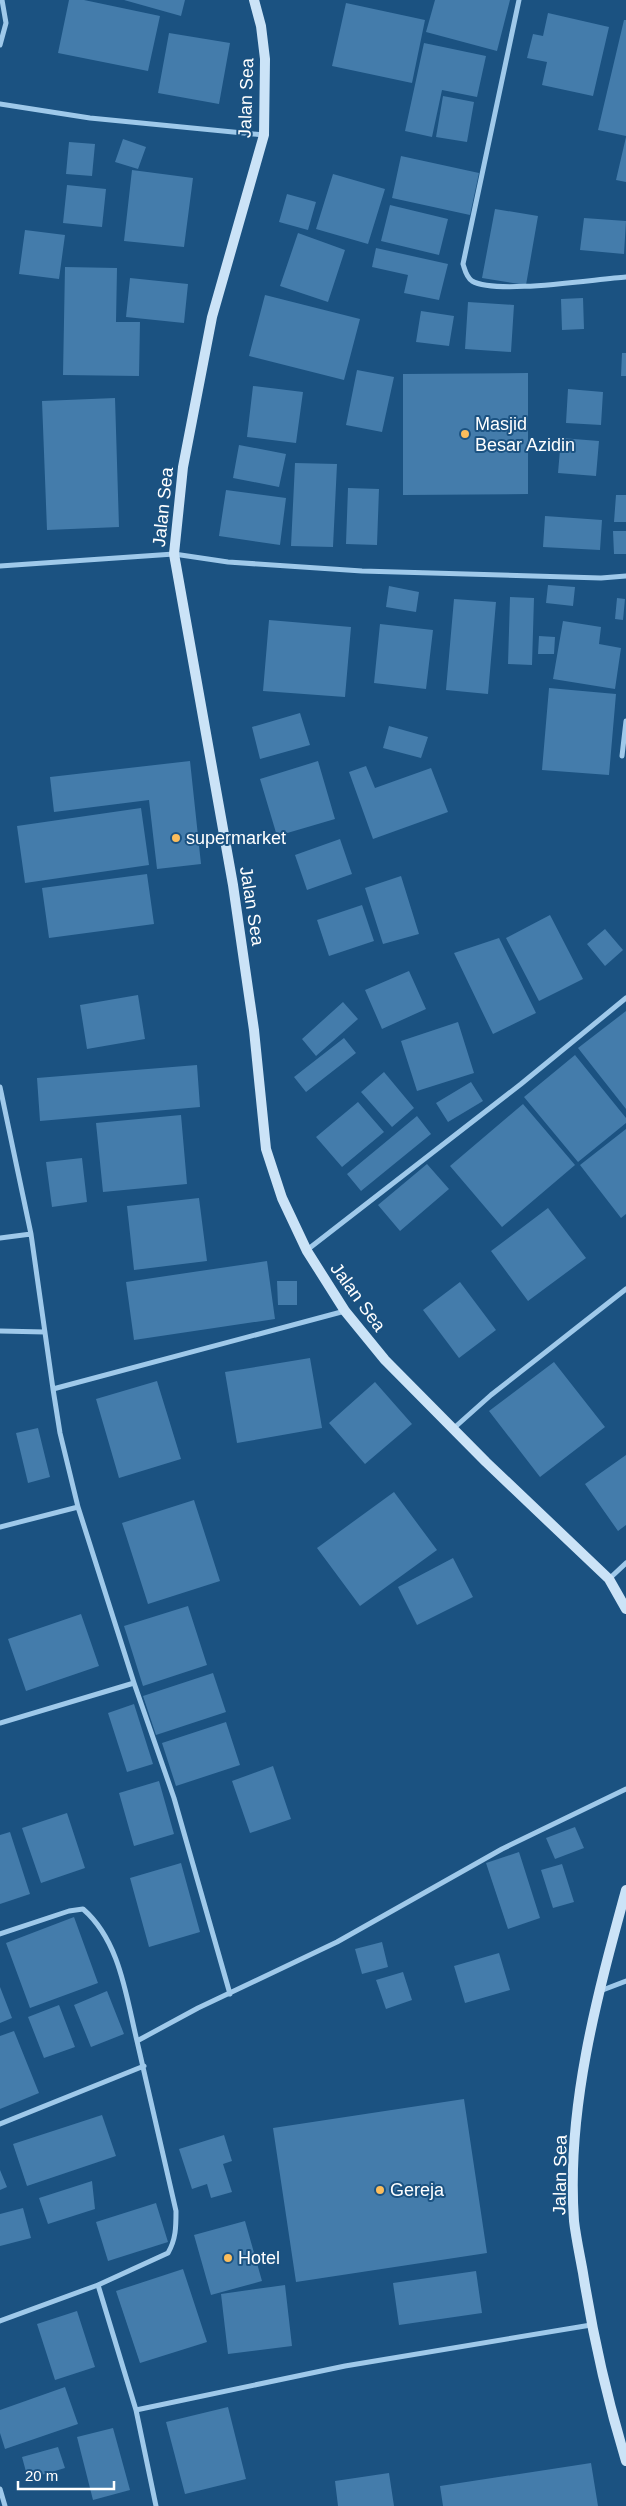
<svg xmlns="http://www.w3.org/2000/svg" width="626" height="2506" font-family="Helvetica,sans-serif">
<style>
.building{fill:#447cab}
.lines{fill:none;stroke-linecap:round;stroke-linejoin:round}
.street{stroke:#9fc9ea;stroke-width:5}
.secondary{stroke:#cbe3f7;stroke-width:10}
.poi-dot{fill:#fbbd5c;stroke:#1b5281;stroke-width:2}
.labels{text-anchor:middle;stroke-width:4;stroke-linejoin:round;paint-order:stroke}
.street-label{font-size:18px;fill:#fff;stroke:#1b5281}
.poi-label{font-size:18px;fill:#fff;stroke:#1b5281;text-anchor:start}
</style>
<rect width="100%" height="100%" fill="#1b5281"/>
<path class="building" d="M69,0H84L160,16L148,71L58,53Z
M124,0H185L181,16Z
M435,0H510L497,51L426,32Z
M346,3L425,20L412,83L332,66Z
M548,13L609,27L593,96L542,85L547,62L527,58L533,34L543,36Z
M624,20H626V136L598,130Z
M169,33L230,43L219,104L158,93Z
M424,43L486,56L477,97L442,90L432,137L405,131Z
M443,96L474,102L467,142L436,137Z
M626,137V182L616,180Z
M123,139L146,147L138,169L115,162Z
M69,142L95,144L92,176L66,174Z
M401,156L479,173L470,215L392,198Z
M132,170L193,178L184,247L124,241Z
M333,174L385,189L368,244L316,229Z
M67,185L106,189L102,227L63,223Z
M287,194L316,202L308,230L279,222Z
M390,205L448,219L439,255L381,241Z
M495,209L538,216L526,285L482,278Z
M584,218L626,221L624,254L580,250Z
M25,230L65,235L59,279L19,274Z
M298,233L345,250L328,302L280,286Z
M376,248L448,264L439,300L404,293L408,275L372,267Z
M65,267L117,268L116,322H140L139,376L63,375Z
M130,278L188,284L184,323L126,317Z
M265,295L360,319L344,380L249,356Z
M583,298L584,329L562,330L561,299Z
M468,302L514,305L511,352L465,349Z
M421,311L454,316L449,346L416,342Z
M622,353H626V376H621Z
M357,370L394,377L382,432L346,425Z
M528,373V494L403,495V374Z
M253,386L303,392L296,443L247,437Z
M568,389L603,392L601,425L566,423Z
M115,398L119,527L47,530L42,401Z
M561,438L599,441L596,476L558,473Z
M239,445L286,454L279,487L233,478Z
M295,463L337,464L333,547L291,546Z
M348,488L379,489L377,545L346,544Z
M226,490L286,498L280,545L219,536Z
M616,495H626V522H614Z
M545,516L602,520L600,550L543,547Z
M613,531H626V554H614Z
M548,585L575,587L573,606L546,603Z
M389,586L419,592L416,612L386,607Z
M510,597L534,598L532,665L508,664Z
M617,598L625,599L623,620L615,619Z
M454,599L496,602L488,694L446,690Z
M269,620L351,627L345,697L263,691Z
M563,621L601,627L599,644L621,648L615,689L553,679Z
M380,624L433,630L426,689L374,683Z
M539,636L555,637L554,654H538Z
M549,688L616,694L609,775L542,770Z
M300,713L310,745L260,759L252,727Z
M389,726L428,737L421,758L383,748Z
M190,761L201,864L157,869L149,800L54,812L50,777Z
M318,761L335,819L277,836L260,779Z
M366,766L375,788L431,768L448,812L373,839L349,772Z
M141,808L149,865L25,883L17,826Z
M340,839L352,874L307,890L295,855Z
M147,874L154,924L49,938L42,888Z
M401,876L419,934L383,944L365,888Z
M362,905L374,941L329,956L317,920Z
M550,915L583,979L539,1001L506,938Z
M605,929L623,950L605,966L587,944Z
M499,938L536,1013L493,1034L454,953Z
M409,971L426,1009L382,1029L365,990Z
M138,995L145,1039L87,1049L80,1005Z
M343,1002L358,1019L316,1056L302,1039Z
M626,1011V1109L578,1048Z
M458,1022L474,1073L417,1091L401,1041Z
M344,1038L356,1053L306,1092L294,1077Z
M575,1055L626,1118V1123L578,1162L524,1097Z
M197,1065L200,1107L40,1121L37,1078Z
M384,1072L414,1108L392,1127L361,1092Z
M471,1082L483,1101L448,1122L436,1103Z
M358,1102L384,1132L342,1167L316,1137Z
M523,1104L575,1165L502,1227L450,1166Z
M181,1115L187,1184L103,1192L96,1123Z
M417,1116L431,1134L361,1191L347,1174Z
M626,1129V1214L621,1218L580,1165Z
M82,1158L87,1202L52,1207L46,1162Z
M427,1164L449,1189L400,1231L378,1205Z
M199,1198L207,1261L134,1270L127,1206Z
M548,1208L586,1258L528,1301L491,1251Z
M267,1261L275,1319L134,1340L126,1282Z
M277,1281H297V1305H278Z
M460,1282L496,1330L459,1358L423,1310Z
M310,1358L322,1428L237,1443L225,1372Z
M554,1362L605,1427L540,1477L489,1411Z
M157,1381L181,1459L119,1478L96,1399Z
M375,1382L412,1424L365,1464L329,1423Z
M38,1428L50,1477L28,1483L16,1433Z
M626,1455V1525L618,1531L585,1484Z
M394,1492L437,1550L360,1606L317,1548Z
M194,1500L220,1581L148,1604L122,1523Z
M453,1558L473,1597L417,1625L398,1587Z
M188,1606L207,1665L143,1686L124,1626Z
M81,1614L99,1666L26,1691L8,1639Z
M213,1673L226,1712L156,1735L143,1696Z
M134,1704L153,1764L127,1772L108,1713Z
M226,1722L240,1765L176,1786L162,1743Z
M273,1766L291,1819L250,1833L232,1781Z
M159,1781L174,1834L134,1846L119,1793Z
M67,1813L85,1868L41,1883L22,1828Z
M575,1827L584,1848L555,1859L546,1838Z
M10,1832L30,1894L0,1904V1835Z
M519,1852L540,1918L508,1929L486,1863Z
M181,1863L200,1932L149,1947L130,1878Z
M562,1864L574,1902L553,1908L541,1870Z
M74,1917L98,1983L30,2008L6,1943Z
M382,1942L388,1967L362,1974L355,1949Z
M499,1953L510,1990L465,2003L454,1966Z
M403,1972L412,2000L386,2009L376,1980Z
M0,1987L12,2018L0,2023Z
M107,1991L124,2034L91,2047L74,2005Z
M59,2005L75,2047L44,2058L28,2017Z
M14,2031L39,2093L0,2109V2036Z
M464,2099L487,2253L296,2282L273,2128Z
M102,2115L116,2156L27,2186L13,2144Z
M224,2135L232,2161L223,2164L232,2192L211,2198L207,2184L192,2189L179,2149Z
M0,2170L7,2187L0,2190Z
M92,2181L95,2209L48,2224L39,2198Z
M156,2203L168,2242L108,2261L96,2222Z
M23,2208L31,2238L0,2246V2214Z
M245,2221L262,2281L211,2295L194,2235Z
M183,2269L207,2342L140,2363L116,2291Z
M476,2271L482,2313L399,2325L393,2283Z
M285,2285L292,2346L228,2354L221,2294Z
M77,2311L95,2367L55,2380L37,2324Z
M65,2387L78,2424L5,2449L0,2433V2410Z
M228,2407L246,2479L185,2494L166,2422Z
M113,2428L130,2490L93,2500L77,2437Z
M58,2447L65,2468L28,2479L22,2457Z
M591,2463L598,2506H443L440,2486Z
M389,2473L394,2506H338L335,2481Z"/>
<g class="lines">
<path class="street" d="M519,0L463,264C465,270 466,277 472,281C496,295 594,279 626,277
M0,45L6,23L2,0
M0,104L90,118L264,135
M0,566L174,554L228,562L362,571L601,578L626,576
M622,756L626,721
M0,1087L31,1234L53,1389
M0,1238L31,1234
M307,1250L521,1084L626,998
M0,1331L45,1332
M454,1428L491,1395L626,1289
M78,1507L60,1433L53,1389L345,1311
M0,1527L78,1507L134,1683L174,1798L230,1994
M609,1579L626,1563
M0,1723L134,1683
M0,1934L69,1911L83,1909C120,1941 126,1996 137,2041L198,2008L337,1942L502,1849L626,1789
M600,1991L626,1981
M0,2124L144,2066
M0,2321L98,2285
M136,2410L98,2285L168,2253C176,2239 176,2227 176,2211L137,2041
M0,2489L5,2506
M156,2506L136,2410L345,2366L591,2325"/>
<path class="secondary" d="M254,0L261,26L265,59L264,135L212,317L183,467L174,554L233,885L254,1030L266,1149L282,1198L307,1251L345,1311L385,1360L486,1462L609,1579L626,1609
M626,1890C597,1996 566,2109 574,2221C576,2238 580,2256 583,2273C593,2336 607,2399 626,2461"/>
</g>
<g class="poi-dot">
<circle cx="465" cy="434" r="5"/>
<circle cx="176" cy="838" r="5"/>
<circle cx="380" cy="2190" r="5"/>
<circle cx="228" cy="2258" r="5"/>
</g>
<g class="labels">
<g class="street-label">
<text transform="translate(246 98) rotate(-88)" y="6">Jalan Sea</text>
<text transform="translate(163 507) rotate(-84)" y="6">Jalan Sea</text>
<text transform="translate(252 906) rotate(81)" y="6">Jalan Sea</text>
<text transform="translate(358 1297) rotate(54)" y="6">Jalan Sea</text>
<text transform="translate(560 2175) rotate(-89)" y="6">Jalan Sea</text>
</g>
<g class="poi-label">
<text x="475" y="430">Masjid<tspan x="475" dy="21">Besar Azidin</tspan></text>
<text x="186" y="844">supermarket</text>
<text x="390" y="2196">Gereja</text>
<text x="238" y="2264">Hotel</text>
</g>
</g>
<path d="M18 2481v8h96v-8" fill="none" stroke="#ffffff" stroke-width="2.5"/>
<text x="25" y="2481" font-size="15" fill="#ffffff" stroke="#1b5281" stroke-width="4" paint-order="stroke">20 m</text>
</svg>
